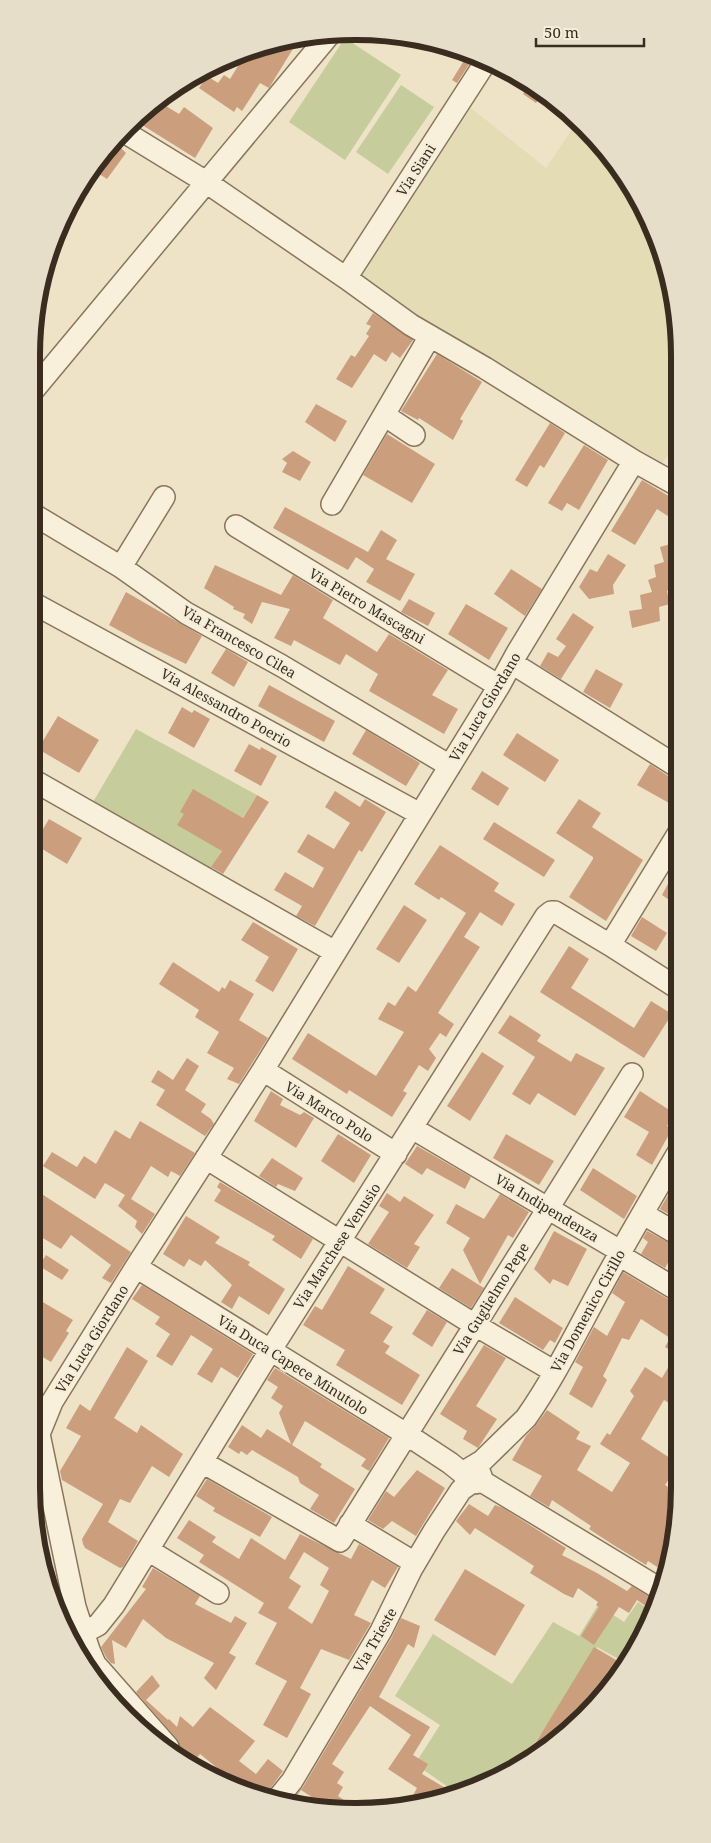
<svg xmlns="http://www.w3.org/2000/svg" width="711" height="1843" font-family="'Noto Serif',serif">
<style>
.farmland{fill:#e3dcb5}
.green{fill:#c6cc9b}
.building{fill:#cb9f7e;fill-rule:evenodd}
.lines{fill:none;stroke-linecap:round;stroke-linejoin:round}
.minor-casing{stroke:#8a755d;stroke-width:24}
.minor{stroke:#f8f0db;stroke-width:21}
.labels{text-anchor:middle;stroke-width:5;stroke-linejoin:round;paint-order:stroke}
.street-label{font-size:14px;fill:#3a2d20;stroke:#f5edd7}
.rim{fill:none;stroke:#3a2d20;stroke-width:6}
</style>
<rect width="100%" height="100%" fill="#eee3c7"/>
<path class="farmland" d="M471,108L546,168L577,122L599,141L646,212L677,313V440L662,464L415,316L361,277Z"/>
<path class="green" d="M345,38L401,75L345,160L289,122Z
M401,85L434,107L388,174L356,152Z
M136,729L257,795L211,868L93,802Z
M638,1602L650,1610L624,1662L597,1647L523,1762L454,1791L415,1764L440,1725L395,1696L433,1634L512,1684L553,1622L579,1636L598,1605L624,1622Z"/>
<path class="building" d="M299,39L269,88L260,83L242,111L237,107L234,112L199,88L207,76L218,83L224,75L230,79L243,58Z
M465,59L470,63L457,83L452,80Z
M530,83L543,93L536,103L523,94Z
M161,103L179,114L184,107L213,128L195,158L139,123Z
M117,144L126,153L107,179L96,172Z
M373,313L413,340L400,358L392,352L386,362L374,354L352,388L336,379L351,355L355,357L369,336L366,334L371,326L366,324Z
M437,354L482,382L460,419L463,421L453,440L419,418L418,420L401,411Z
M316,404L347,421L335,442L305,422Z
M550,423L565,433L544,468L540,465L527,487L515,480Z
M387,434L435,464L412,503L363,475Z
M584,445L608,460L579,510L567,503L562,511L548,503Z
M293,451L311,462L300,481L282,472L287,463L282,459Z
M642,480L677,501V522L657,509L635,545L611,531Z
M285,507L368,552L381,530L397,540L386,559L415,574L400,601L366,582L374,569L356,557L348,570L273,528Z
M677,542L678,574L673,575L677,588L667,591L670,604L659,607L660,621L632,628L629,611L642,609L640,595L652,592L648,580L656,577L654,565L664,562L660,547Z
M608,554L626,565L613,585L614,594L589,599L579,587L590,569L597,572Z
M215,565L281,595L293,575L333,600L323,618L377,652L389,634L448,670L432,695L458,709L444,734L369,691L378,674L346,654L340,665L294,640L291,646L274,638L290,609L262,602L252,624L243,618L245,614L233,609L234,607L204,588Z
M511,569L542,589L525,616L494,594Z
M126,592L202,636L186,664L140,642L109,625Z
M409,599L435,613L428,626L401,612Z
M466,604L508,628L489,660L448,634Z
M573,613L594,627L561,679L540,666L548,652L558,657L566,646L556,639Z
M226,649L248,662L234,687L211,673Z
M596,669L623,684L610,708L583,692Z
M269,685L335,721L324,742L258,706Z
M182,707L192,713L194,710L210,719L194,748L168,733Z
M58,716L99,740L79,773L38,749Z
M366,730L420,763L406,786L352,754Z
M517,733L559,760L545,782L503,755Z
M249,744L260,750L261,747L277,756L261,786L234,771Z
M650,764L671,778L678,779V788L669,803L637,785Z
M482,771L509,788L498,806L471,789Z
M193,789L243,818L257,795L269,802L223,874L211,867L222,851L177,825L184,814L180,812Z
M335,791L360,807L365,799L386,812L362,852L359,850L315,926L296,916L302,906L274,890L285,872L313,888L324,868L297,852L308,834L334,849L350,823L325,807Z
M579,799L601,813L592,827L643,860L606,921L569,897L593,859V857L556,833Z
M49,819L82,838L67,864L34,844Z
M494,822L555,860L544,877L483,839Z
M440,845L499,883L494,891L515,904L502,926L480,912L464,937L480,947L438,1013L454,1024L446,1037L440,1033L429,1049L436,1058L428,1071L419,1065L403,1091L407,1093L392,1117L349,1090L347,1094L292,1059L308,1033L376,1076L404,1032L378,1019L388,1002L395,1006L408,986L416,992L466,913L441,897L439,900L414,884Z
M678,865V906L662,895Z
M404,905L427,920L399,963L376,949Z
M642,917L667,933L656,951L631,936Z
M253,922L298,949L273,992L255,981L269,957L241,940Z
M569,946L589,959L571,988L634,1028L651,1001L672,1014L644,1058L540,992Z
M173,962L219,992L222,987L225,989L230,980L254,994L239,1020L268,1038L239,1084L227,1079L234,1068L207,1053L219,1032L195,1017L199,1010L159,984Z
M510,1015L541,1035L537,1041L571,1062L576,1053L605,1068L575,1116L538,1093L530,1105L512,1094L535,1057L498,1033Z
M482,1052L504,1066L470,1121L447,1106Z
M187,1058L199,1066L185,1090L206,1104L201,1112L211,1119L214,1124L205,1136L156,1105L165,1090L151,1082L158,1070L173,1080Z
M271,1091L283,1099L280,1105L300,1115L304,1112L314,1118L296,1148L254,1121Z
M640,1091L674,1113L667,1126L672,1129L652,1165L636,1155L649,1132L624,1117Z
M140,1121L195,1153L180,1176L171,1171L168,1177L151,1166L131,1199L155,1214L142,1234L135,1227L137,1221L118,1206L125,1195L105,1183L95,1199L43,1166L52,1152L77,1167L84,1156L96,1164L115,1130L130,1139Z
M338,1134L371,1155L354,1183L321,1161Z
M506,1134L554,1161L539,1185L493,1158Z
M417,1146L471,1177L465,1189L427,1168L422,1175L405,1164Z
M272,1158L303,1178L295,1191L278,1184L276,1187L259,1176Z
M593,1168L637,1196L624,1219L580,1190Z
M679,1176V1199L670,1215L660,1209Z
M220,1182L313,1239L301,1259L272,1240L275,1236L214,1201L221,1190L217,1187Z
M31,1187L131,1252L111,1283L102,1278L111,1265L71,1235L61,1249L38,1235L43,1227L31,1220Z
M387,1193L400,1202L404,1196L434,1215L414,1244L420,1247L407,1268L368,1244L389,1212L379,1206Z
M500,1194L529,1212L513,1238L508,1235L480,1284L463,1250L470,1238L446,1223L456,1204L484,1219Z
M186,1216L220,1237L215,1243L250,1262L248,1265L285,1289L269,1315L239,1296L232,1309L221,1302L232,1285L205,1260L201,1266L189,1259L184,1267L163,1254Z
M554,1231L587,1249L568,1286L553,1279L550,1284L534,1269Z
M647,1231L677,1247L665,1268L641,1254L648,1242L643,1238Z
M46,1255L69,1270L62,1280L39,1266Z
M348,1266L385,1289L370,1313L393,1327L383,1342L390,1346L385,1353L420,1375L402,1405L336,1365L345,1350L303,1325L315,1306L322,1310Z
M452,1268L484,1288L471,1308L439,1288Z
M623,1272L673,1302L679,1303L680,1410L664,1400L641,1439L679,1464L665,1485L679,1494L668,1574L648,1561L646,1565L615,1546L589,1529L591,1526L552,1500L549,1507L530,1496L542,1476L512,1460L526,1436L536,1425L547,1410L580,1432L576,1439L591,1446L577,1470L612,1492L630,1463L600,1444L607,1433L610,1435L634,1396L630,1391L645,1367L662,1378L676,1354L665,1347L670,1338L641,1319L629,1340L622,1338L603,1376L607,1380L592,1408L569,1394L583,1367L575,1362L594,1327L607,1336L625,1302L612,1293Z
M142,1285L253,1354L238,1378L221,1367L212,1383L197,1374L213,1349L191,1335L172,1366L156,1356L170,1334L155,1324L160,1317L132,1299Z
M31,1295L73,1320L66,1331L69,1333L51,1362L31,1350Z
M515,1297L563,1328L555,1343L550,1340L543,1350L499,1323Z
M427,1310L447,1322L432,1347L412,1334Z
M484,1345L506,1358L476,1406L497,1419L478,1448L463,1439L467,1431L440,1414Z
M127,1347L148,1361L114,1418L137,1433L141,1425L183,1454L169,1477L152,1466L130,1503L120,1499L108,1522L138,1541L123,1567L120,1568L85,1548L83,1544L82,1539L103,1504L62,1480L60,1471L81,1436L66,1428L80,1404L90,1411Z
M275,1368L389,1438L369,1471L361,1466L366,1459L305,1421L292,1445L322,1464L320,1467L355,1489L334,1523L310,1509L319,1495L300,1483L298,1477L252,1450L247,1455L241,1451L239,1454L228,1447L242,1425L261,1438L267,1429L291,1444L279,1413L283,1406L271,1398L278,1387L267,1380Z
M417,1470L445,1488L416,1536L392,1521L383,1529L368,1520L386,1491L394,1497Z
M207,1479L272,1517L260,1537L213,1511L215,1508L196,1496Z
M469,1504L488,1516L495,1505L503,1508L566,1548L562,1555L597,1573L627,1591L632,1586L655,1600L650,1609L637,1600L629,1613L619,1607L594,1645L581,1636L599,1607L596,1605L598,1602L578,1588L573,1598L564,1594L530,1573L534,1566L475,1528L470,1535L456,1521Z
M189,1520L216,1537L212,1542L239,1559L251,1538L285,1560L300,1534L351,1559L359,1544L398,1567L385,1588L372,1580L354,1615L371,1623L349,1660L321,1649L300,1688L311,1694L287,1738L263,1725L287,1681L255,1664L277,1623L258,1613L264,1603L199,1562L204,1555L177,1538ZM304,1552L329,1568L320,1585L329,1591L312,1624L288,1608L301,1586L289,1578Z
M153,1568L200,1596L195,1604L231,1623L235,1616L247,1623L229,1653L236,1657L216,1690L204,1678L214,1663L166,1638L143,1619L126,1648L112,1640L115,1664L111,1663L106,1657L101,1647L146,1589L142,1587Z
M465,1569L525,1605L495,1656L434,1620Z
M401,1618L420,1626L414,1648L408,1644L379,1697L430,1727L413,1755L428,1764L422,1774L452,1792L419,1805L407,1806L417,1788L388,1769L411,1735L370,1706L332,1764L344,1772L337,1783L343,1787L338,1796L356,1808H329L301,1790L293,1802H291L303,1787L392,1637Z
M594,1647L623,1664L613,1685L535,1757L524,1762Z
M152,1675L160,1686L146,1700L168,1720L169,1719L177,1727L180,1716L193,1727L210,1707L255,1741L239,1761L256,1774L268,1759L283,1771L267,1793L236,1783L200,1754L190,1766L180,1748L177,1739L136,1692Z"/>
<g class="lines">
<g class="minor-casing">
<path id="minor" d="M126,133L206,182L346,278L411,325L485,368L634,461L677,485
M346,278L485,63
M31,393L329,35
M384,415L414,435
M332,504L430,336
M31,513L121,567L186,613L282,666L450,766
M236,526L499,686
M121,567L164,497
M31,602L420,814
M512,663L678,767
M31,779L335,952
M678,834L610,945L679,989
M263,1070L396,1154
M412,1128L615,1248L624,1258L679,1291
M206,1158L475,1325L555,1372
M645,1215L679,1235
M136,1267L406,1434L450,1463L465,1475
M202,1462L340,1541L632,1074
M472,1467L478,1469L481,1476L478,1482C473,1484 468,1483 465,1478L467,1470L482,1461L526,1418C554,1378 576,1333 600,1289C625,1243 652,1197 679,1151
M480,1480L660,1589
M350,1524L415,1563
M148,1550L218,1593
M83,1633L98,1625L114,1605L270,1351L546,916L551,912H555L610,945
M168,1747L95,1664L89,1650L75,1607L39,1434L52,1402L136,1267L263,1070L499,686L517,653L634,461
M279,1797L292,1781L381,1631L411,1570L434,1531L461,1490L471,1483"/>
</g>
<use href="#minor" class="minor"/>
</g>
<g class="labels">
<g class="street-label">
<text transform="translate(416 170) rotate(-57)" y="5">Via Siani</text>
<text transform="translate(367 606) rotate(31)" y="5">Via Pietro Mascagni</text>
<text transform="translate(239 642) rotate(30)" y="5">Via Francesco Cilea</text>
<text transform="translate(485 707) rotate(-59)" y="5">Via Luca Giordano</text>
<text transform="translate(226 708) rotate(29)" y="5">Via Alessandro Poerio</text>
<text transform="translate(329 1112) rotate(32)" y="5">Via Marco Polo</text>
<text transform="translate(547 1208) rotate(31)" y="5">Via Indipendenza</text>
<text transform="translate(337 1246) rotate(-57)" y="5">Via Marchese Venusio</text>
<text transform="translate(491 1299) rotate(-58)" y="5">Via Guglielmo Pepe</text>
<text transform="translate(588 1311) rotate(-61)" y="5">Via Domenico Cirillo</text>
<text transform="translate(92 1339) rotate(-58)" y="5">Via Luca Giordano</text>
<text transform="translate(293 1365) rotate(32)" y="5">Via Duca Capece Minutolo</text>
<text transform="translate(375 1640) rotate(-60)" y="5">Via Trieste</text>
</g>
</g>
<path d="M0 0H711V1843H0ZM355 40H356A315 315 0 0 1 671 355V1488A315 315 0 0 1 356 1803H355A315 315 0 0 1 40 1488V355A315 315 0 0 1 355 40Z" fill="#e6dec8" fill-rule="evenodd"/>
<path class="rim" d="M355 40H356A315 315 0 0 1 671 355V1488A315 315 0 0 1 356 1803H355A315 315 0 0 1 40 1488V355A315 315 0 0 1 355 40Z"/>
<path d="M536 38v8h108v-8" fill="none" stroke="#3a2d20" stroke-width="2.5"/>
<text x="544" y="38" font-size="15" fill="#3a2d20" stroke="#f5edd7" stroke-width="4" paint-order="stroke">50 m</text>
</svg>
